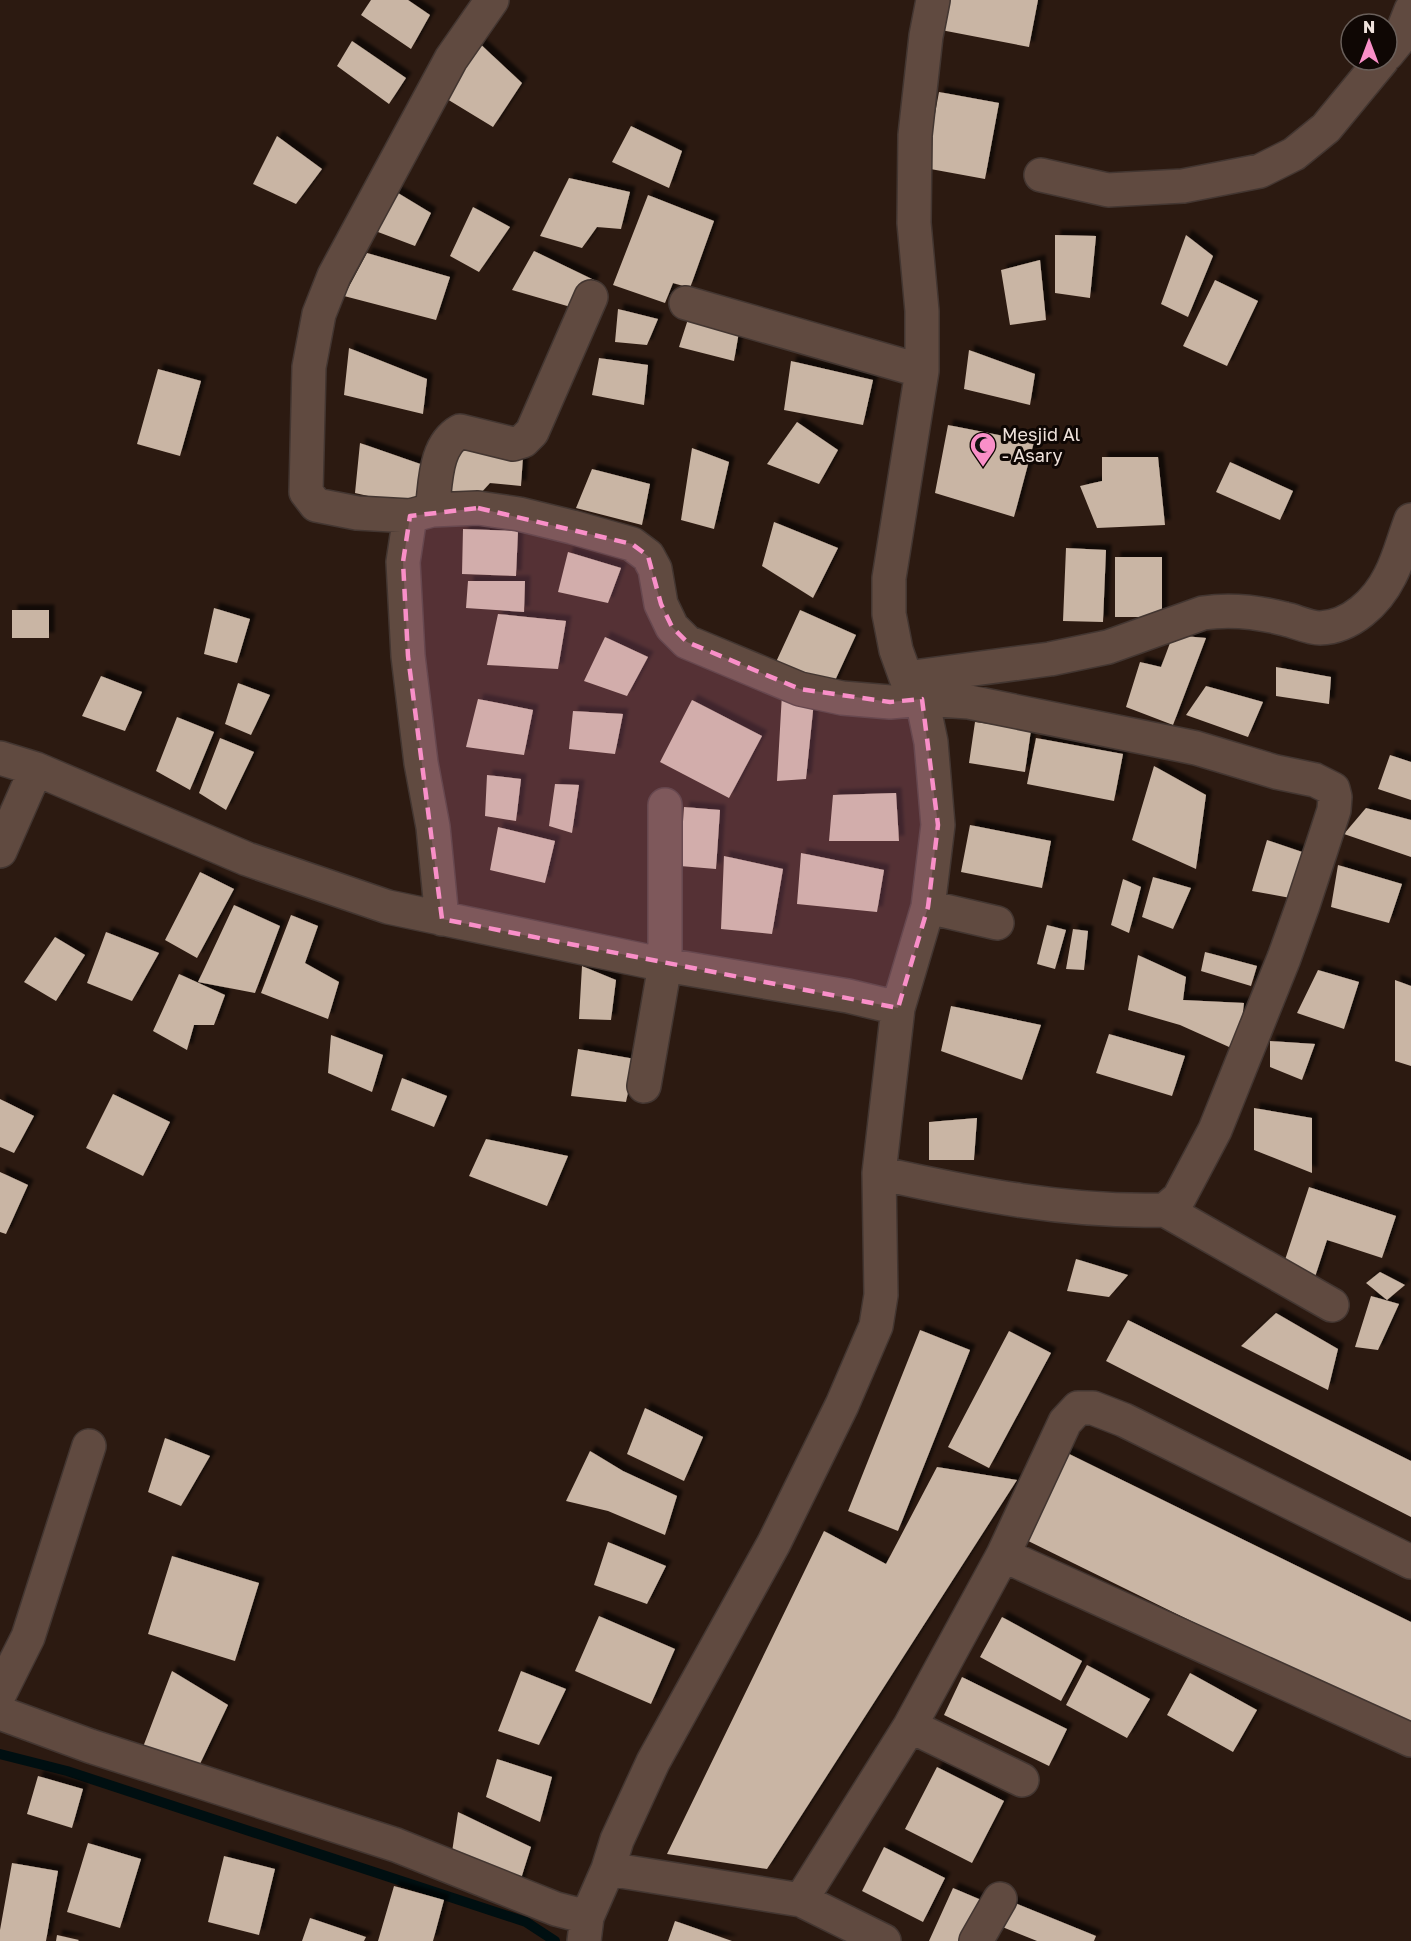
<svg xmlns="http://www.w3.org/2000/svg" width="1411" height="1941" font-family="'Golos Text',sans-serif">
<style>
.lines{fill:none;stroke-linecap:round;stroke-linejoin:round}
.stream{stroke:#000f11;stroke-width:10}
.building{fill:#c9b5a4;filter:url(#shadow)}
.minor-casing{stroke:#433631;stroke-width:36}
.minor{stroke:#604a40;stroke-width:33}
.marked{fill:#f98fc8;fill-opacity:0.2;stroke:#f98fc8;stroke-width:4.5;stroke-dasharray:12 8;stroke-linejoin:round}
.labels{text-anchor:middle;stroke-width:6;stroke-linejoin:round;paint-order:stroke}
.poi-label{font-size:18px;fill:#efe2dc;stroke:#0f0704;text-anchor:start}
</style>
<defs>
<filter id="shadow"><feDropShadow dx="5.5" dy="-5.5" stdDeviation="1.5" flood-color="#0009"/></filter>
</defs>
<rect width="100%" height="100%" fill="#2c1a11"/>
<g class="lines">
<path class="stream" d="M0,1754L67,1771L526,1922L555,1941"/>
</g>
<path class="building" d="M371,0H408L430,15L411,49L361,15Z
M947,0H1038L1029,47L941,30Z
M352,41L406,78L389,104L337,66Z
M477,41L522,83L493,127L442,96Z
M939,92L999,103L985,179L925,168Z
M631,126L682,151L669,188L612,162Z
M277,136L322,169L296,204L253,184Z
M569,178L630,192L621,229L597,227L582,248L540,236Z
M393,190L431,213L415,246L378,232Z
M648,195L714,221L690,288L673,283L665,303L613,285Z
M473,207L510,227L479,272L450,256Z
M1055,235L1096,236L1090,298L1055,293Z
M1186,235L1213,256L1188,317L1161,304Z
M534,251L594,280L581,310L512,290Z
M367,253L450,277L436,320L344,296Z
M1040,260L1046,320L1010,325L1001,270Z
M1215,280L1258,301L1227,366L1183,346Z
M618,309L658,319L647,345L615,342Z
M690,313L740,326L734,361L679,347Z
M349,348L427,379L423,414L344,395Z
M969,350L1035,374L1030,405L964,389Z
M599,358L648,365L644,405L592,395Z
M791,361L873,380L863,425L784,410Z
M158,369L201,381L180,456L137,444Z
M797,422L838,450L819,484L767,464Z
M948,425L1034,442L1014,517L935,493Z
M462,440L523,456L521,486L490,483L478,496L445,493Z
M360,443L429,467L421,508L355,493Z
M692,448L729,462L714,529L681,520Z
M1102,457H1158L1165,525L1097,528L1080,486L1102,481Z
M1230,462L1293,491L1280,520L1216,492Z
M592,469L650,484L642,525L576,508Z
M774,522L838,548L813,598L762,566Z
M463,529L518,531L516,576L462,574Z
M1066,548L1106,550L1103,622L1063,621Z
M568,552L621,568L608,603L558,592Z
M1115,557H1162V617H1115Z
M468,581H525L524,612L466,608Z
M214,608L250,619L237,663L204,654Z
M12,610H49V638H12Z
M800,610L856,635L832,687L776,662Z
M498,614L566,621L558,669L487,665Z
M1173,635L1206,638L1173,725L1126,707L1140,662L1161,667Z
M605,637L648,657L627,696L584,681Z
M1276,667L1331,677L1329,704L1276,696Z
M101,676L142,692L125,731L82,716Z
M238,683L270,695L251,735L225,724Z
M1206,686L1263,702L1248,737L1186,715Z
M782,694L814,701L806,779L777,781Z
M478,699L533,710L524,755L466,747Z
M692,700L762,736L729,798L660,762Z
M573,711L623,714L615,754L569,749Z
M177,717L214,732L190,790L156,771Z
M975,722L1031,730L1025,772L969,763Z
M220,738L254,752L226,810L199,793Z
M1036,738L1123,754L1114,801L1027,784Z
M1390,755L1411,762V800L1378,789Z
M1154,766L1206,795L1196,869L1132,840Z
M487,775L521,779L516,821L485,816Z
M555,784L579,785L572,833L549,826Z
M896,793L899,841H829L833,795Z
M684,807L720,810L716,869L680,866Z
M1366,808L1411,820V857L1344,834Z
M970,825L1051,841L1042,888L961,872Z
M498,827L555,841L545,883L490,870Z
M1267,840L1314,856L1296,899L1252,891Z
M801,853L884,870L877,912L797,904Z
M724,856L783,869L772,934L721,929Z
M1338,865L1402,884L1389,923L1331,907Z
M200,872L234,889L197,958L165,940Z
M1153,877L1191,888L1173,929L1142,917Z
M1123,879L1141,887L1129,933L1111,925Z
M234,905L280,926L255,993L198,982Z
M291,915L318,926L305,963L339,982L328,1019L261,993Z
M1047,925L1066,930L1055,969L1037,964Z
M1073,929L1088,931L1084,970L1066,969Z
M106,932L159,953L132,1001L87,983Z
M55,937L85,955L56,1001L24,982Z
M1205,952L1257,966L1251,986L1201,971Z
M1138,955L1186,977L1183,1000L1244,1003L1238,1051L1180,1025L1128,1010Z
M582,966L616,980L611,1020L579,1019Z
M1318,970L1359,982L1344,1029L1297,1013Z
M179,974L225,995L214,1025H194L187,1050L153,1031Z
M1395,980L1411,986V1066L1395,1061Z
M951,1006L1041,1025L1022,1080L941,1051Z
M1109,1034L1185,1056L1172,1096L1096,1073Z
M331,1035L383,1055L372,1092L328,1073Z
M1270,1041L1315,1044L1302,1080L1270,1067Z
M578,1049L635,1059L626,1102L571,1096Z
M402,1078L447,1096L434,1127L391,1110Z
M113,1094L170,1122L143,1176L86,1148Z
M0,1099L34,1116L14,1153L0,1147Z
M1254,1108L1312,1118V1173L1254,1150Z
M977,1118L974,1160H929V1122Z
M486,1139L568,1156L547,1206L469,1176Z
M0,1172L28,1185L6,1234L0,1232Z
M1309,1187L1396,1216L1382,1258L1327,1240L1314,1280L1282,1269Z
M1076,1259L1128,1275L1109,1297L1067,1291Z
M1380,1272L1405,1285L1387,1300L1366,1283Z
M1371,1296L1399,1304L1378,1350L1355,1347Z
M1276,1313L1338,1349L1328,1390L1241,1346Z
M1128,1320L1411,1461V1517L1106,1361Z
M920,1330L970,1350L898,1531L848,1511Z
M1009,1331L1051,1353L989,1468L948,1447Z
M645,1408L703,1437L684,1481L627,1454Z
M165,1438L210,1456L181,1506L148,1492Z
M1059,1449L1411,1622V1729L1016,1535Z
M590,1451L623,1471L677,1496L665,1535L608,1511L566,1501Z
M937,1467L1017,1480L767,1869L667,1854L824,1531L886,1564Z
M608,1542L666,1566L647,1604L594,1585Z
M172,1556L259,1583L235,1661L148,1634Z
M599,1616L675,1649L651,1704L575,1671Z
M1002,1617L1082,1661L1061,1701L980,1657Z
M1087,1665L1150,1699L1127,1738L1066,1705Z
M172,1671L228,1705L199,1766L143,1747Z
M521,1671L566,1689L539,1745L498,1731Z
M1190,1673L1257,1710L1233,1752L1167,1715Z
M962,1677L1067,1729L1049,1766L944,1715Z
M497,1759L552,1777L540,1822L486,1797Z
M937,1767L1004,1801L972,1863L905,1829Z
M38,1776L83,1789L72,1828L27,1814Z
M458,1812L531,1847L519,1885L452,1852Z
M88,1843L141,1859L120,1928L67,1912Z
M884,1847L945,1878L923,1922L862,1891Z
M224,1856L275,1869L259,1935L208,1922Z
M12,1863L58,1871L46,1941H0V1930Z
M394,1886L444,1900L433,1941H378Z
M953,1888L986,1902L969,1941H929Z
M1005,1899L1096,1936L1094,1941H1037L995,1924Z
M310,1918L366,1937L364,1941H302Z
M675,1921L732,1941H668Z
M57,1935L79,1940L78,1941H56Z"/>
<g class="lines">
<g class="minor-casing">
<path id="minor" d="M492,0L451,59L334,276L319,314L309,367L306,492L316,505L357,513L410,516L432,510L478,508L519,514L572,527L632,544L648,556L655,569L661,604L672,627L687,642L800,689L842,698L890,702L922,699L969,702L1196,748L1276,772L1315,780L1333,789L1335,797L1334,810L1303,905L1284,958L1215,1130L1179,1198L1165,1210C1068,1213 973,1194 879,1173
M1387,54L1400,38L1411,10
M1041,175L1108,190L1183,186L1260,171L1294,154L1326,128L1382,60
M686,303L922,371
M432,510C436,483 434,446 460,431L513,444L523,441L532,432L591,297
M410,516L403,562L408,656L421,763L433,827L442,919
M906,678L1050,659L1108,647L1203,613C1230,609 1258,612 1285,619C1295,621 1309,628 1320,628C1351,627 1377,602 1390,576C1399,559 1404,538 1411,520
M0,758L36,769L247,859L388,907L665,965L848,996L898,1008
M0,851L36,769
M928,907L997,923
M644,1086L665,965V805
M1165,1210L1332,1305
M1003,1555L1065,1422L1078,1408H1093L1124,1420L1411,1562
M0,1693L28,1637L89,1446
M0,1713L90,1746L396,1845L556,1909L587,1917
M910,1726L1022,1780
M608,1869L801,1900L910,1726L1003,1555L1411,1740
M801,1900L884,1941
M584,1941L587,1917L608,1869L617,1840L653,1762L774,1543L842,1405L876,1326L881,1295L879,1173L898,1008L928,907L938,825L931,742L922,699L906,678L896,650L889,614V578L922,371V311L914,223L915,135L926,36L933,0
M976,1941L1000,1899"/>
</g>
<use href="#minor" class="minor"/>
</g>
<path class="marked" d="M478,508L632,544L648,556L661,604L672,627L687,642L800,689L890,702L922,699L938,825L928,907L898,1008L442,919L408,656L403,562L410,516Z"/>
<defs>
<g id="mosque-pin" transform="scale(1.35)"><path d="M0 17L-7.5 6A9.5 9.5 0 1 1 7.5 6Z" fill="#f98fc8" stroke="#0f0704"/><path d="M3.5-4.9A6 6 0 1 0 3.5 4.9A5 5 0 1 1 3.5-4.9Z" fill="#111"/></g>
</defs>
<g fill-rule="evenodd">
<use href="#mosque-pin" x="983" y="445"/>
</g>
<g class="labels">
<g class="poi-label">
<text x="1002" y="441">Mesjid Al<tspan x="1002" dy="21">- Asary</tspan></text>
</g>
</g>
<g transform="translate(1369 42)"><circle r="28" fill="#0f0704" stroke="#695f5a" stroke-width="1.5"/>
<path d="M0-4.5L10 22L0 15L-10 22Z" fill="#f98fc8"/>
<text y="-9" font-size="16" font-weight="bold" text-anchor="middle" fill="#efe2dc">N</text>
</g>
</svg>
